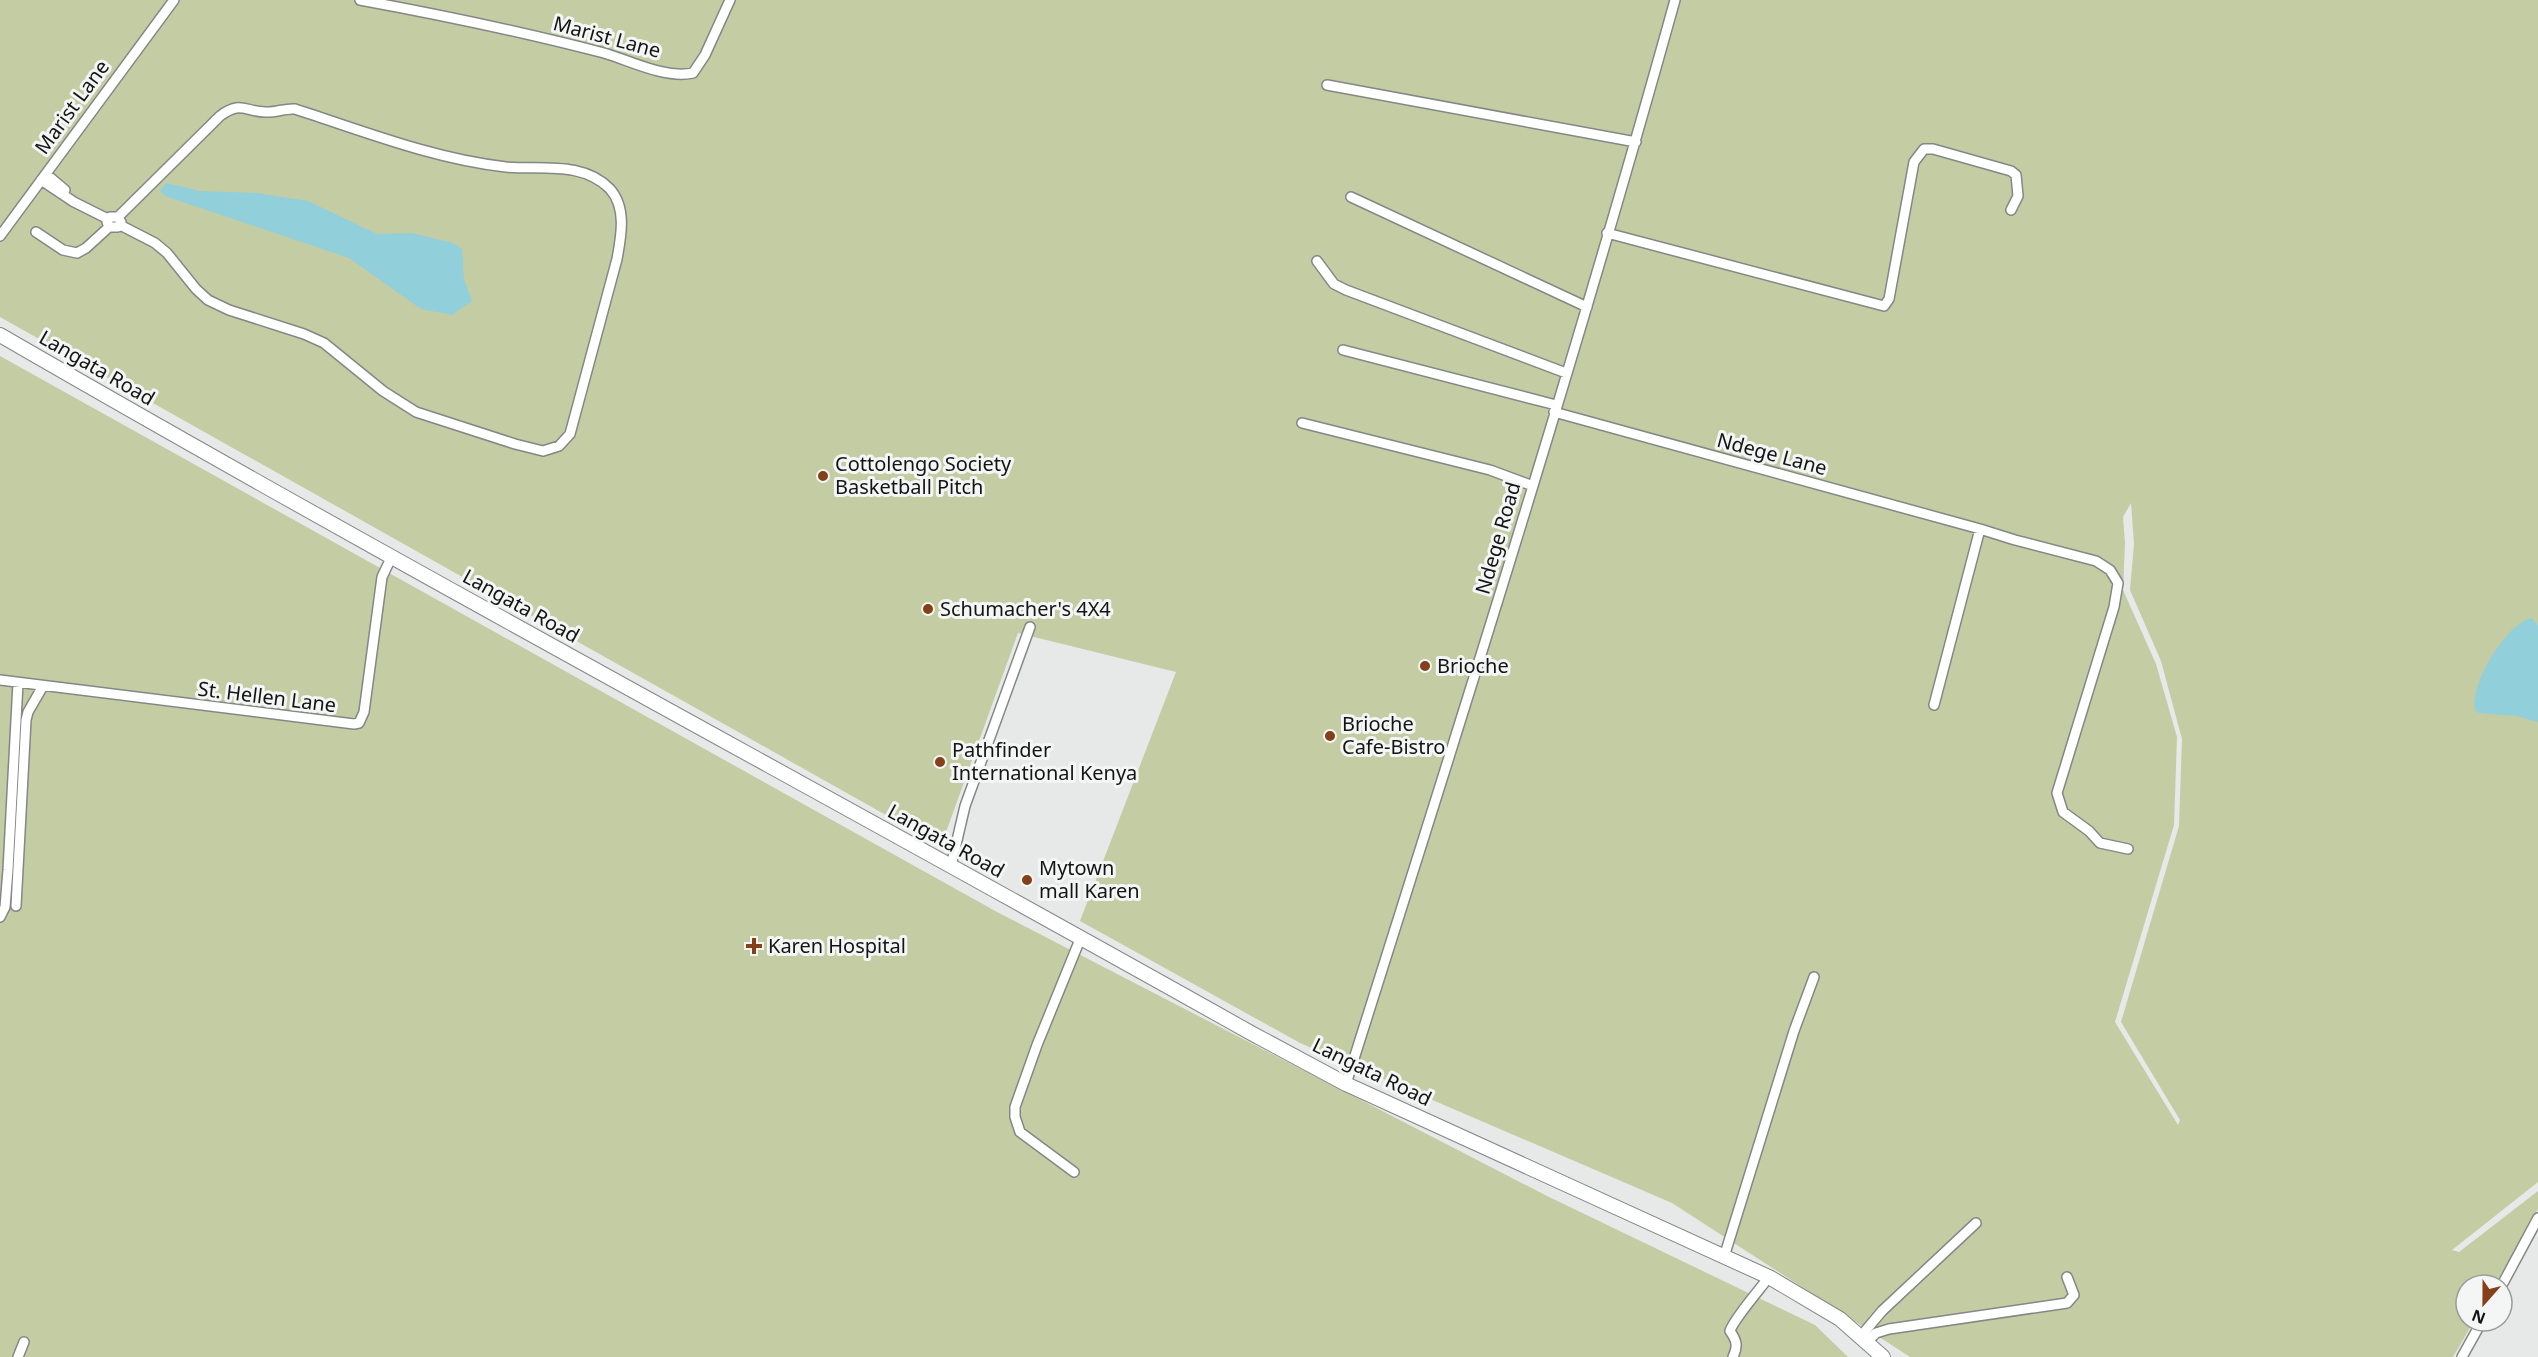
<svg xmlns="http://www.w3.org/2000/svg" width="2538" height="1357" font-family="'Noto Sans',sans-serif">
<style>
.green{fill:#c4cca4;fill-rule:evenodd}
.water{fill:#91cfdb}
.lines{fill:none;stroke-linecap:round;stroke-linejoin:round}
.minor-casing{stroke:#848785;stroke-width:12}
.secondary-casing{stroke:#848785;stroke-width:16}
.minor{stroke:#fff;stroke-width:9}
.secondary{stroke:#fff;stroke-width:14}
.poi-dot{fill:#853f19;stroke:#f3f6f5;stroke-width:2}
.labels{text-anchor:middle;stroke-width:6;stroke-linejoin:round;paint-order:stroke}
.street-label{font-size:20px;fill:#131414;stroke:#f3f6f5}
.poi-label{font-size:20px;fill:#131414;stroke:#f3f6f5;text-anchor:start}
</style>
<rect width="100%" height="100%" fill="#e6e9e7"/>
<path class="green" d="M0,0H2538V1182L2452,1250L2459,1252L2538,1191V1209L2495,1285H2466V1321H2474L2453,1357H1910L1672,1203L1300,1043L1080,921L1176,672L1018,633L941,846L0,317ZM2131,503L2134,544L2130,590L2161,661L2182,739L2179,826L2121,1022L2180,1120L2178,1125L2115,1022L2174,825L2177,737L2156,664L2123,590L2125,543L2123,517Z
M0,356L997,912L1547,1196L1815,1325L1848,1357H0Z"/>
<path class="water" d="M166,183L200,191L256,193L308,201L377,234L412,233L453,243L462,249L464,279L472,301L452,315L421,309L349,258L165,196L160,191Z
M2532,618L2538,626V722L2517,716L2479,713L2475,710C2470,684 2506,623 2532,618Z"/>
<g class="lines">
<g class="minor-casing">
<path id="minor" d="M360,0C442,15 523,32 604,53C631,61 665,79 693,73L705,55L730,0
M1327,85L1636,142
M46,174L65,190
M41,180L74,202L108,219
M1351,197L1587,307
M118,217L121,222L118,227H109L107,222L110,217H118L220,116C240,101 244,111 265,112C275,113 285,108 295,109C363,131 434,159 506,167C541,170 583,161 610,189C627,208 621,237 617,259L570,434L559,446L543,451L515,444L416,412L383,391L324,343L304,334L229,310L208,300L196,289L167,253L155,243L120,225
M36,232L63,250L77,253L86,248L109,227
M1607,233L1884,306L1889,299L1914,162L1924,149H1933L2011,171L2016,175L2018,196L2011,210
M0,236L174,0
M1317,261L1334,284L1346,290L1566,373
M1343,350L1556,405
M1554,412L1980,529L2015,540L2096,561L2110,570L2118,583L2114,607L2057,793L2063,812L2089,831L2100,843L2128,849
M1302,423L1490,470L1533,486
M0,680L354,724L359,723L364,712L382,577L392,556
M1934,705L1980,529
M951,866L965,806L1030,627
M16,906L26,720L28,712L43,686
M0,917L5,907L8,870L18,683
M1346,1084C1460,724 1574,364 1675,0
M1074,1172L1020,1132L1015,1117V1107L1037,1045L1081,937
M1724,1257L1794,1031L1814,977
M2502,1285L2538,1218
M1861,1336L1882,1311L1976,1223
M1867,1342L1876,1333L1889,1329L2067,1303L2074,1295L2067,1277
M18,1357L24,1342
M1733,1357C1738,1346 1737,1341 1730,1331C1733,1320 1760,1289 1769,1277
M2462,1357L2482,1321"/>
</g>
<g class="secondary-casing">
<path id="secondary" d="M0,335C413,574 835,799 1251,1033L1346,1084L1769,1277L1840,1319L1883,1357"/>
</g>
<use href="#minor" class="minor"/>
<use href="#secondary" class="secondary"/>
</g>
<g class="poi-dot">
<circle cx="823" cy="476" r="6"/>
<circle cx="928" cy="609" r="6"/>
<circle cx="1425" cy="666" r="6"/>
<circle cx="1330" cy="736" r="6"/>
<circle cx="940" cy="762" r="6"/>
<circle cx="1027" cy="880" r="6"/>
<path d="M751 937h6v6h6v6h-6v6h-6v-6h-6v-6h6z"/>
</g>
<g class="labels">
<g class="street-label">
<text transform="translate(607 37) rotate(15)" y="7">Marist Lane</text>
<text transform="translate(72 107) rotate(-54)" y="7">Marist Lane</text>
<text transform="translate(97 368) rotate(30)" y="7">Langata Road</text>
<text transform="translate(1772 454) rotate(15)" y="7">Ndege Lane</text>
<text transform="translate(1498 538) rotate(-74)" y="7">Ndege Road</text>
<text transform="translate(521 606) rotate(29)" y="7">Langata Road</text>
<text transform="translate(267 697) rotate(7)" y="7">St. Hellen Lane</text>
<text transform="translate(946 841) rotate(29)" y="7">Langata Road</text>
<text transform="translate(1372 1072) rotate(26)" y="7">Langata Road</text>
</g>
<g class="poi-label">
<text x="835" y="471">Cottolengo Society<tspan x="835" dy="23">Basketball Pitch</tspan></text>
<text x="940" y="616">Schumacher's 4X4</text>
<text x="1437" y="673">Brioche</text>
<text x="1342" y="731">Brioche<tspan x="1342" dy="23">Cafe-Bistro</tspan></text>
<text x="952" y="757">Pathfinder<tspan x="952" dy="23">International Kenya</tspan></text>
<text x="1039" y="875">Mytown<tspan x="1039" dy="23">mall Karen</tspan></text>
<text x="768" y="953">Karen Hospital</text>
</g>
</g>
<g transform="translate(2484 1303) rotate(201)"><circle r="28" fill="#f3f6f5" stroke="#999c9b" stroke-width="1.5"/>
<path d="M0-4.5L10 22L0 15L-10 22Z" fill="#853f19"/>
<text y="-9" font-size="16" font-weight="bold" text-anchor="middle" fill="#131414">N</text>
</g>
</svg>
